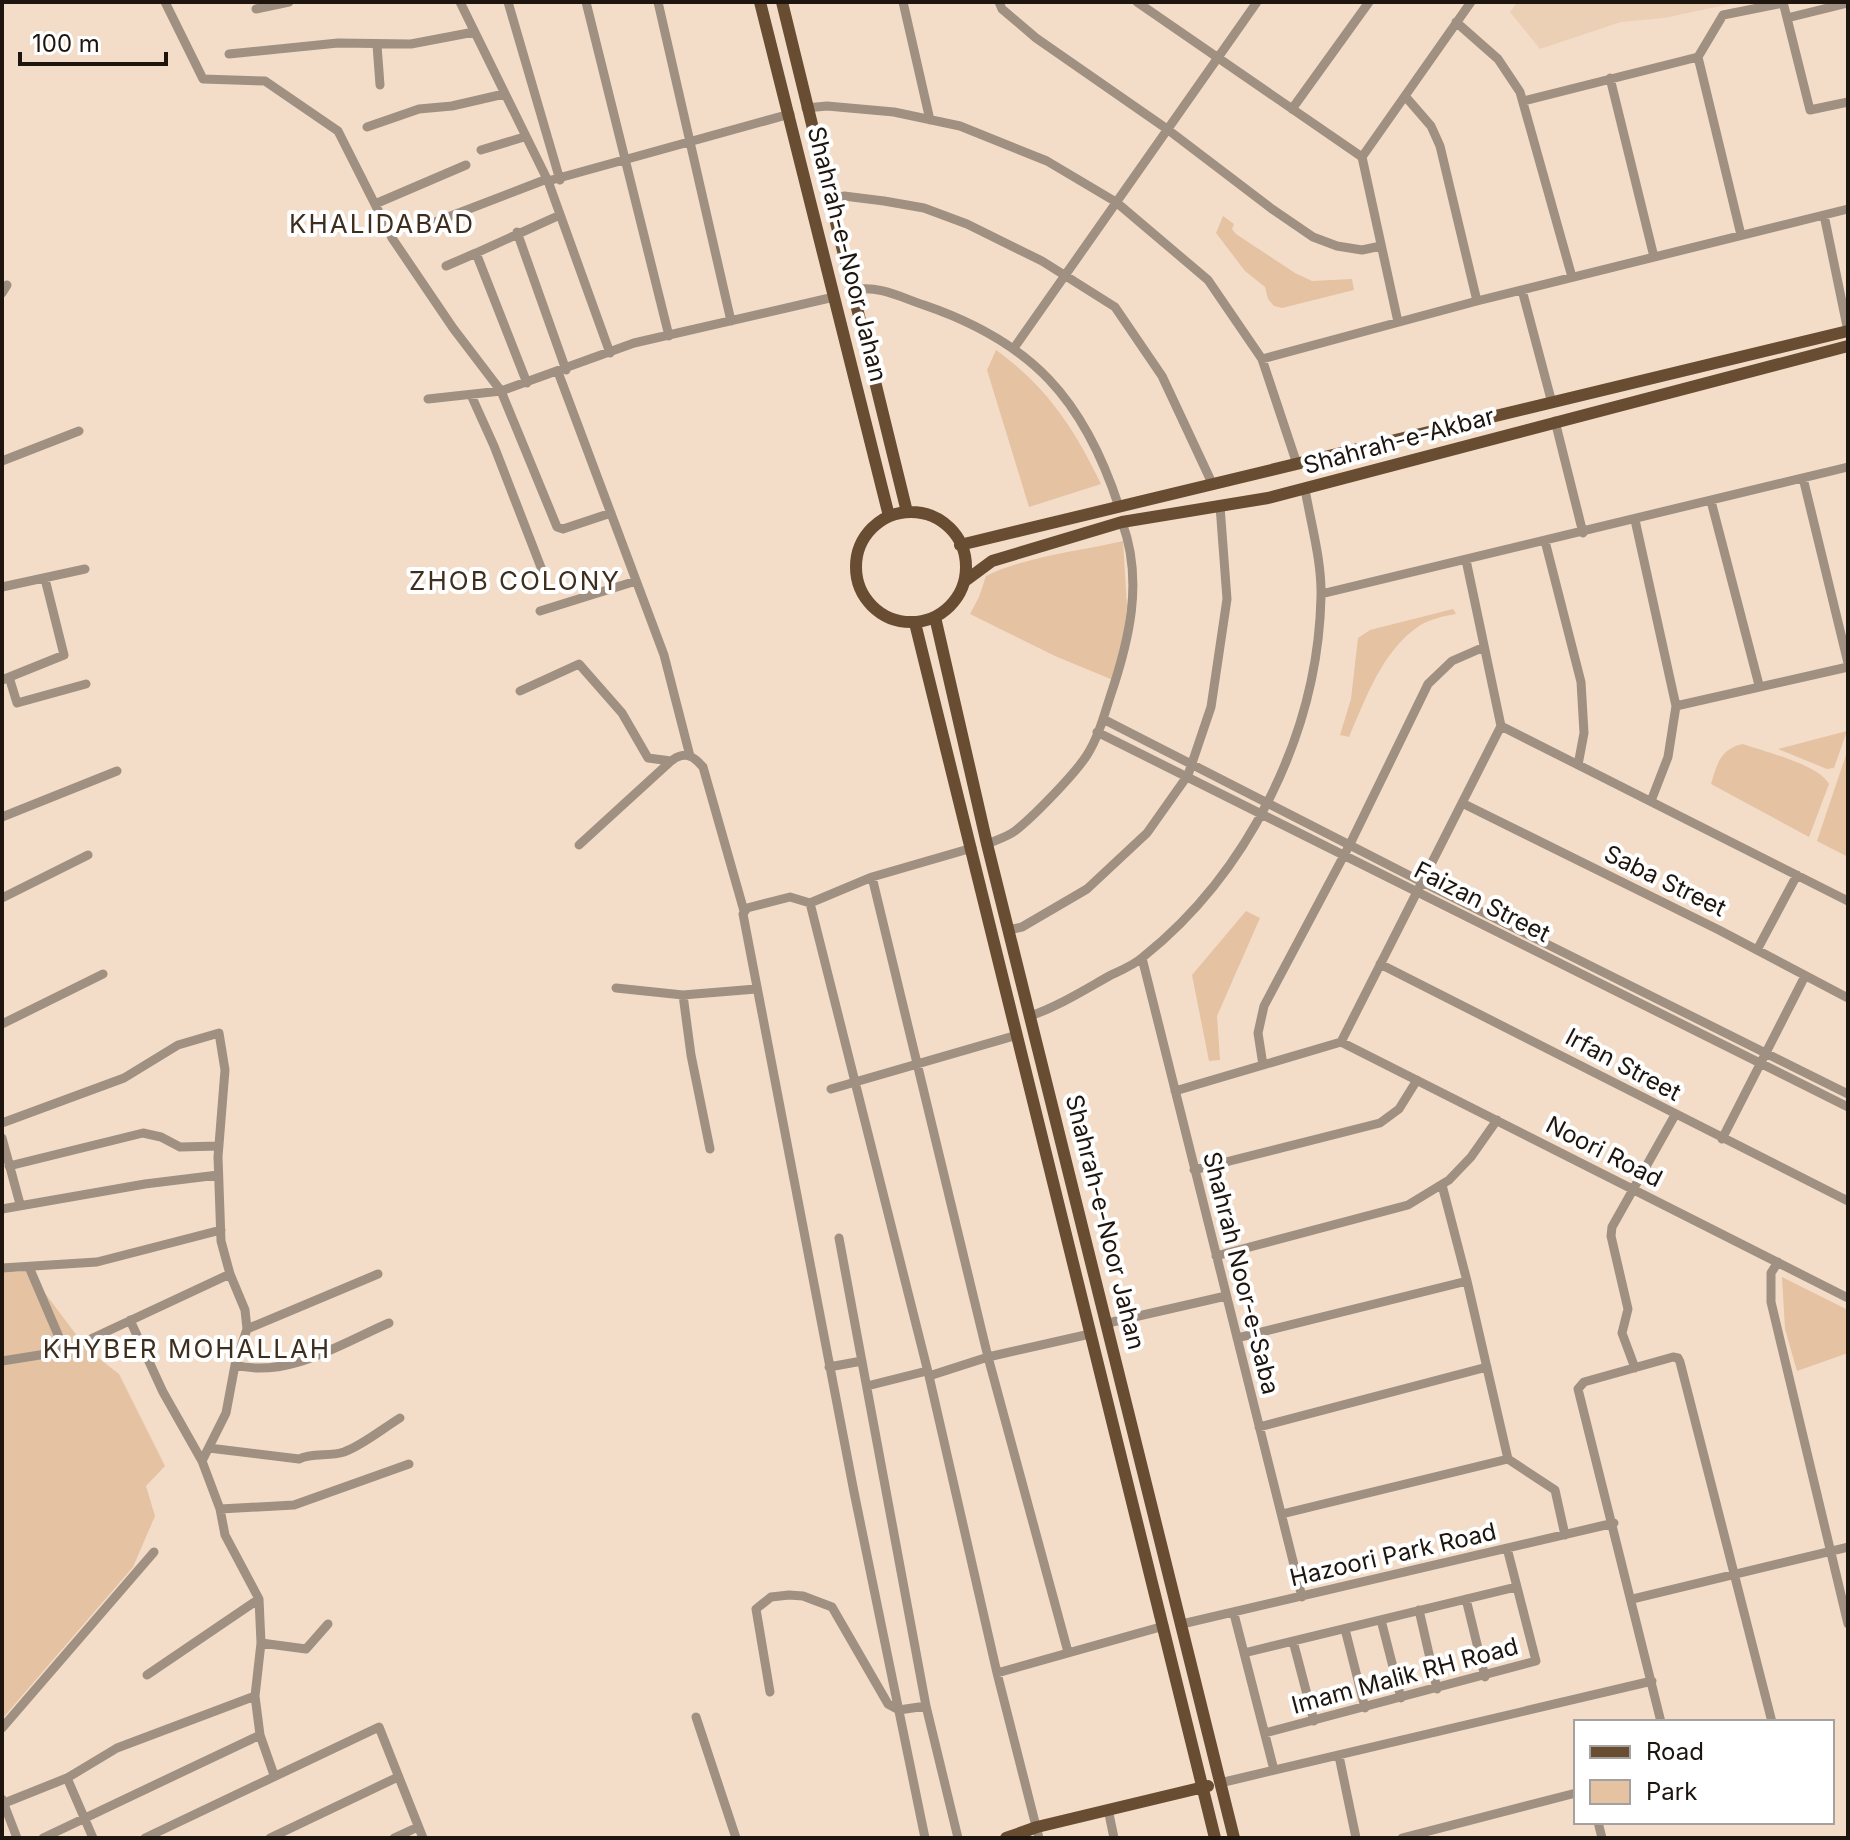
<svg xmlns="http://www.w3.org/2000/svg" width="1850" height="1840" font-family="Inter,sans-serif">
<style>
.built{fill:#ecd0b6}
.green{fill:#e4c2a2}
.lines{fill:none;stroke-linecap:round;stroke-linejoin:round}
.minor{stroke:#a09081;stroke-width:9}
.major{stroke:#684d32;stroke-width:12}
.labels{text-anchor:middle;stroke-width:8;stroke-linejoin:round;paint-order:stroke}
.street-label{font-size:24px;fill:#1d150e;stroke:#fff}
.neighbourhood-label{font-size:26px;letter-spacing:2px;fill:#3f2e1d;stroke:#fff}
</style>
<rect width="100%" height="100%" fill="#f4ddc8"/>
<path class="built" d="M1517,2H1735V3L1664,18L1621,22L1540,49L1510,12Z"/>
<path class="green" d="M1223,216L1234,224L1232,229L1236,234L1295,273L1312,281L1352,279L1354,290L1282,308L1274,306L1268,299L1265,287L1245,271L1216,233Z
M996,350C1047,387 1074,428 1101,484L1029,507L987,370Z
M1123,541L1127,607L1123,644L1113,680L1055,656L970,614L979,597L986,576C1024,557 1080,551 1123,541Z
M1453,609L1456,614C1444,616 1430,619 1419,626C1382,651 1366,698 1349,737L1340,735L1351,699L1358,638L1370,630Z
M1847,731L1834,768L1827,769L1778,749Z
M1743,744C1765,752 1818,764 1829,784L1809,837L1711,784C1717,764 1720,749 1743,744Z
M1848,749V857L1817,841Z
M1246,911L1260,918L1217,1016L1220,1060L1209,1061L1192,975Z
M2,1272H29L87,1349L119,1374L165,1466L146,1486L155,1516L133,1567L2,1719Z
M1782,1277L1848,1310V1353L1797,1371L1785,1329Z"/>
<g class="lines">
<path class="minor" d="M165,2L203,79L265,81L338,131L392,238L453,328L501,391L557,527L563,529L611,513
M460,2L548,181L610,353
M508,2L560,180
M586,2L669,336
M658,2L731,321
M903,2L930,120
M999,2L1002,9L1036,38L1167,129L1272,209L1313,237L1337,246L1362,250L1381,246
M1137,2L1362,157L1398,322
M1783,2L1810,110L1848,102
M256,9L289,2
M1787,18L1848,3
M1456,22L1498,59L1520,92L1572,277
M377,45L380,85
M229,54L338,43L411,44L474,32
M1610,78L1654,257
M1405,96L1431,126L1440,146L1477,301
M1524,101L1698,57
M806,108L827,106L894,112L960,126L1047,161L1116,202L1208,280L1262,359L1297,464
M1292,109L1369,2
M367,127L419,109L452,106L504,94
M481,150L524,137
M1362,157L1471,2
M548,181L790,114
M830,201L844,196L884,201L924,208L967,224L1042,261L1115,307L1162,376L1212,483
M375,204L466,165
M1824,215L1848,331
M430,224L547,179
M517,232L566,370
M1741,235L1698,57L1723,15L1783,3
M446,266L476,253
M854,290C878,285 900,297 924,305C1032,342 1084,399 1119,507
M1522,290L1552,403
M2,293L7,285
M1014,348L1257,2
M1262,359L1477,301L1848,209
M558,372L664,655L690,756
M527,383L476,253L560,215
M471,395L494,446L542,570
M428,399L501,391L634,343L834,297
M1555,421L1583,533
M2,461L79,431
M1803,478L1848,663
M1711,501L1759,685
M1635,520L1676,706L1668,757L1651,801
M1545,541L1581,682L1584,733L1578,765
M2,587L85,569
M1321,594L1848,467
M540,611L636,581
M9,677L17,703L86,684
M2,680L64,655L45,579
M520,691L579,664L622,713L648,758L671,761
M1676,706L1848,667
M1103,719L1422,882L1848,1094
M1501,726L1848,901
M1097,732L1848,1107
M1462,803L1719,930L1848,998
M2,817L117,771
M987,844C996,840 1007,837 1015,831C1033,817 1075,774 1087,755C1098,738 1104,716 1110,697C1129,641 1144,581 1122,522
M579,845L671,761C684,751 693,755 703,767L744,911
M872,877L988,1357L1068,1652
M2,898L88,855
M810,903L929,1376L997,1673L1039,1838
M1009,930L1022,927L1087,889L1147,833L1188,775L1211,707L1227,599L1220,506
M1757,950L1797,875
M1142,958L1302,1597
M1380,964L1848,1201
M616,988L683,995L756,989
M683,995L691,1055L710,1149
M1030,1016C1059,1006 1084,990 1111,975C1122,970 1134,965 1143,957C1249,872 1318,733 1321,597C1322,562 1311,524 1305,489
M2,1024L103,974
M1341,1042L1848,1298
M1263,1065L1258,1033L1264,1006L1350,844L1428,684L1452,661L1484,647
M831,1089L1017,1035
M1175,1091L1341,1042L1501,726L1466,560
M2,1123L124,1078L178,1045L219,1033L225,1070L218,1157L221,1241L230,1274L245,1310L247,1329L235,1365L226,1413L202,1461
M2,1138L20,1204
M1722,1139L1805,976
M9,1166L143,1133L161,1137L180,1147L219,1146
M1194,1170L1380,1123L1399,1109L1417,1080
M1442,1185L1467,1281L1508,1459L1555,1490L1565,1535
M2,1209L145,1184L218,1175
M839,1238L926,1706L958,1838
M1216,1256L1408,1205L1449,1180L1471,1157L1497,1120
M1778,1262L1771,1273V1302L1848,1624
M29,1267L65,1351
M2,1268L97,1262L221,1230
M130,1320L163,1392L202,1461L220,1509L225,1535L259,1599L261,1643L255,1696L260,1735L274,1775
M1108,1323L1226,1296
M247,1329L378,1274
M1237,1338L1467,1281
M2,1361L65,1351L230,1274
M235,1365C288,1379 342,1343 389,1323
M829,1367L862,1361
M1635,1368L1622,1333L1628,1309L1611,1236L1612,1227L1675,1115
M929,1376L988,1357L1090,1334
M867,1386L927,1371
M1259,1427L1487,1367
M209,1448L299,1459C312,1452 329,1457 344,1452C363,1445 382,1429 400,1418
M220,1509L294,1505L409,1464
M1282,1514L1508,1459
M1466,1599L1485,1677
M1632,1599L1848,1547
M1419,1610L1437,1689
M1234,1614L1274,1770
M1381,1620L1401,1698
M1182,1624L1614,1523
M1345,1629L1365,1708
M1293,1641L1314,1721
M261,1643L306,1649L328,1624
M1244,1653L1516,1587
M997,1673L1164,1626
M147,1675L259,1599
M770,1692L756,1609L771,1597L789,1595L803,1596L832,1607L888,1704L899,1710L926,1706
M696,1717L736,1838
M1661,1722L1578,1389L1584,1382L1673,1357L1678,1358L1680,1362L1772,1722
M2,1728L154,1552
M1265,1733L1536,1661L1507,1548
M1339,1756L1356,1838
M67,1778L93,1838
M1220,1783L1652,1681
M2,1799L17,1838
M2,1804L67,1778L117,1748L255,1696
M1108,1809L1114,1838
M1598,1822L1602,1838
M43,1838L260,1735
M145,1838L379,1727L423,1838
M270,1838L398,1777
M394,1838L418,1827
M925,1838L854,1492L743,914L747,908L790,897L810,903L872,877L972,848
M1402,1838L1576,1793"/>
<path class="major" d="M760,2L889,516
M782,2L907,512
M856 567a55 55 0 1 1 110 0a55 55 0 1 1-110 0Z
M960,545L1848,331
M965,581L992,561L1122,522L1268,498L1848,346
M935,617L987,844L1234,1838
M915,623L1215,1838
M1006,1838L1037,1827L1208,1786"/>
</g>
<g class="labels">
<g class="street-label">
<text transform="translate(847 254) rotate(76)" y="8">Shahrah-e-Noor Jahan</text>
<text transform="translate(1399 441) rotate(-15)" y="8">Shahrah-e-Akbar</text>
<text transform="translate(1665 881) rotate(26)" y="8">Saba Street</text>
<text transform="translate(1482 902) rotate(27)" y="8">Faizan Street</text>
<text transform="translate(1623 1065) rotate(28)" y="8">Irfan Street</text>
<text transform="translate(1604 1152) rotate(27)" y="8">Noori Road</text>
<text transform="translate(1105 1222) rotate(76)" y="8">Shahrah-e-Noor Jahan</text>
<text transform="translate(1241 1273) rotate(76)" y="8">Shahrah Noor-e-Saba</text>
<text transform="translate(1393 1555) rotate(-13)" y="8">Hazoori Park Road</text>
<text transform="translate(1405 1676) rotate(-15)" y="8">Imam Malik RH Road</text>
</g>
<g class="neighbourhood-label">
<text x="382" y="233">KHALIDABAD</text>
<text x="515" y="590">ZHOB COLONY</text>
<text x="187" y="1358">KHYBER MOHALLAH</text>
</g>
</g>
<rect width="1850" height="1840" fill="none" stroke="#1d150e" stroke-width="8"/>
<rect x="1574" y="1720" width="260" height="104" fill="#ffffff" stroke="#a5a19f" stroke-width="2"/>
<rect x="1590" y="1746" width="40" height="12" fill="#684d32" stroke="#a5a19f" stroke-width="2"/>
<text x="1646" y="1760" font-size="24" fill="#1d150e">Road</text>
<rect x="1590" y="1780" width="40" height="24" fill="#e4c2a2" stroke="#a5a19f" stroke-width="2"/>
<text x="1646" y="1800" font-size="24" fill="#1d150e">Park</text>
<path d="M20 52v12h146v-12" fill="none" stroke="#1d150e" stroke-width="4"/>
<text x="32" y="52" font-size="24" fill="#1d150e" stroke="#ffffff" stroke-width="6" paint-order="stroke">100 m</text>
</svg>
